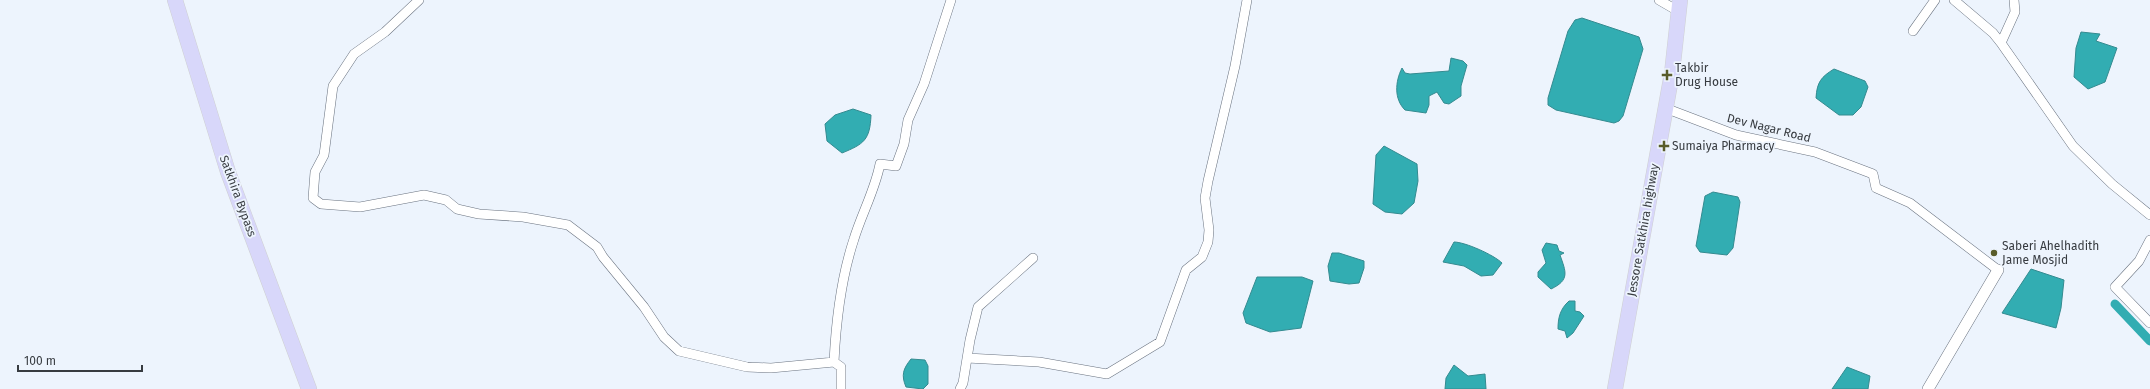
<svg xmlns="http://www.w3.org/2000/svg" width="2150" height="389" font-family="'Fira Sans',sans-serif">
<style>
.water{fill:#32adb2;stroke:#348b90}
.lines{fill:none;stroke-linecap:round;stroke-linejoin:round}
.canal{stroke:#32adb2;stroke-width:9}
.minor-casing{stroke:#6a7380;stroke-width:10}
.tertiary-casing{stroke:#6a7380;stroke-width:12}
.trunk-casing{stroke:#cfd0d1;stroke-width:16}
.minor{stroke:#fff;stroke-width:9}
.tertiary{stroke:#fff;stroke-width:11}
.trunk{stroke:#d8d7fa;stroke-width:15}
.poi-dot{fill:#595c2a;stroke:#edf4fd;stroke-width:1.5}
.labels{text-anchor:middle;stroke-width:3.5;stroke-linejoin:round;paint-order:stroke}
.poi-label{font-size:12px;fill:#373b40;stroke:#edf4fd;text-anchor:start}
.street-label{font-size:12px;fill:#373b40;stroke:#edf4fd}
</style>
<rect width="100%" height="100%" fill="#edf4fd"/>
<path class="water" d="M1582,18L1639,37L1643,49L1623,116L1619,121L1614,123L1556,110L1548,105V98L1568,31L1575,20Z
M2081,32L2100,34L2096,41L2117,48L2105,82L2088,89L2074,77L2076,48Z
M1451,58L1463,61L1467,65L1461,86V96L1449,104L1444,103L1437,92L1429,96V105L1426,113L1405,110C1394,99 1395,82 1402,68L1405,73L1410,74L1449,71Z
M1834,69L1865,81L1868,87L1861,107L1853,115H1839L1816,98C1817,82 1821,77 1834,69Z
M853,109L871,115C870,140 864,144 842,153L827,141L825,124L835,115Z
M1384,146L1417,164L1418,181L1414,203L1402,214L1385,212L1373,204L1376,155Z
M1713,192L1738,197L1740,202L1733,248L1727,255L1700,252L1696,246L1705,196Z
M1454,242C1465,242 1494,255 1502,263L1493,275L1481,276L1464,266L1443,262Z
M1546,243L1557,245L1559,251L1564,253L1560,255C1566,272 1570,280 1551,289L1538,277V272L1546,263L1542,250Z
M1332,253H1339L1364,261V268L1359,283L1349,284L1330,281L1328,266Z
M2031,269L2064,280L2061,308L2056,328L2002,313Z
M1257,277H1302L1313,281L1301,328L1270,332L1246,323L1243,313Z
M1569,301H1575V311L1580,312L1584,316L1573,333L1567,338L1565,331L1558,329C1558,318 1560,309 1569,301Z
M911,359L925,360L928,366V384L923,389L906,387C901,375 903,369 911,359Z
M1454,365L1468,376L1485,374L1486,389H1445L1446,378Z
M1847,367L1870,376L1868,389H1832Z"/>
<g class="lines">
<path class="canal" d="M2115,304L2150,341"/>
<g class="minor-casing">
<path id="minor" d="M419,0L385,32L354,54L333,86L324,155L315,172L313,198L321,204L360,207L424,195L446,200L457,209L479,214L523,217L568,225L597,247L603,257L644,307L664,337L679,351L747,367L771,368L834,362C836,321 841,278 854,239C862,213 875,190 880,164L896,166L904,144L908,120L924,84L951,0
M1659,0L1678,11
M1954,0L1993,33L2001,43L2015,12L2014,0
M1913,31L1935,0
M2001,43L2073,146L2112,184L2150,215
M1665,108L1736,135L1815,152L1873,174L1876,188L1910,203L1998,270
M2150,240L2139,261L2115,287L2150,323
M967,358L1039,362L1107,374L1160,342L1186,270L1202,257L1208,242L1209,230L1205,198L1208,181L1235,66L1247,0
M834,362L841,367V389
M960,389L963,383L970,340L978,307L1033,258"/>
</g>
<g class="tertiary-casing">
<path id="tertiary" d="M1928,389L1998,270"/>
</g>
<g class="trunk-casing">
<path id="trunk" d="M175,0L228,172L309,389
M1615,389L1672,73L1680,0"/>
</g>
<use href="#minor" class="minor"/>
<use href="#tertiary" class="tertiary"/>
<use href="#trunk" class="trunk"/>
</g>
<g class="poi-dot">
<path d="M1665 69h4v4h4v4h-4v4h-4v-4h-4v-4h4z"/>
<path d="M1662 140h4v4h4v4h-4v4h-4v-4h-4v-4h4z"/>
<circle cx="1994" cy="253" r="4"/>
</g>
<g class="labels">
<g class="poi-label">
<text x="1675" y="72">Takbir<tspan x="1675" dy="14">Drug House</tspan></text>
<text x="1672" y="150">Sumaiya Pharmacy</text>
<text x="2002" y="250">Saberi Ahelhadith<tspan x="2002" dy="14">Jame Mosjid</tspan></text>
</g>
<g class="street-label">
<text transform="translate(1769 128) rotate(14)" y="4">Dev Nagar Road</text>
<text transform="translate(238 196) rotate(70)" y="4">Satkhira Bypass</text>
<text transform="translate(1643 230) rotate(-80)" y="4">Jessore Satkhira highway</text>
</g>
</g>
<path d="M18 365v6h124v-6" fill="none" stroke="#373b40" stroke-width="2"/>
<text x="24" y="365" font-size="12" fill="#373b40" stroke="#edf4fd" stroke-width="3" paint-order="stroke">100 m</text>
</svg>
